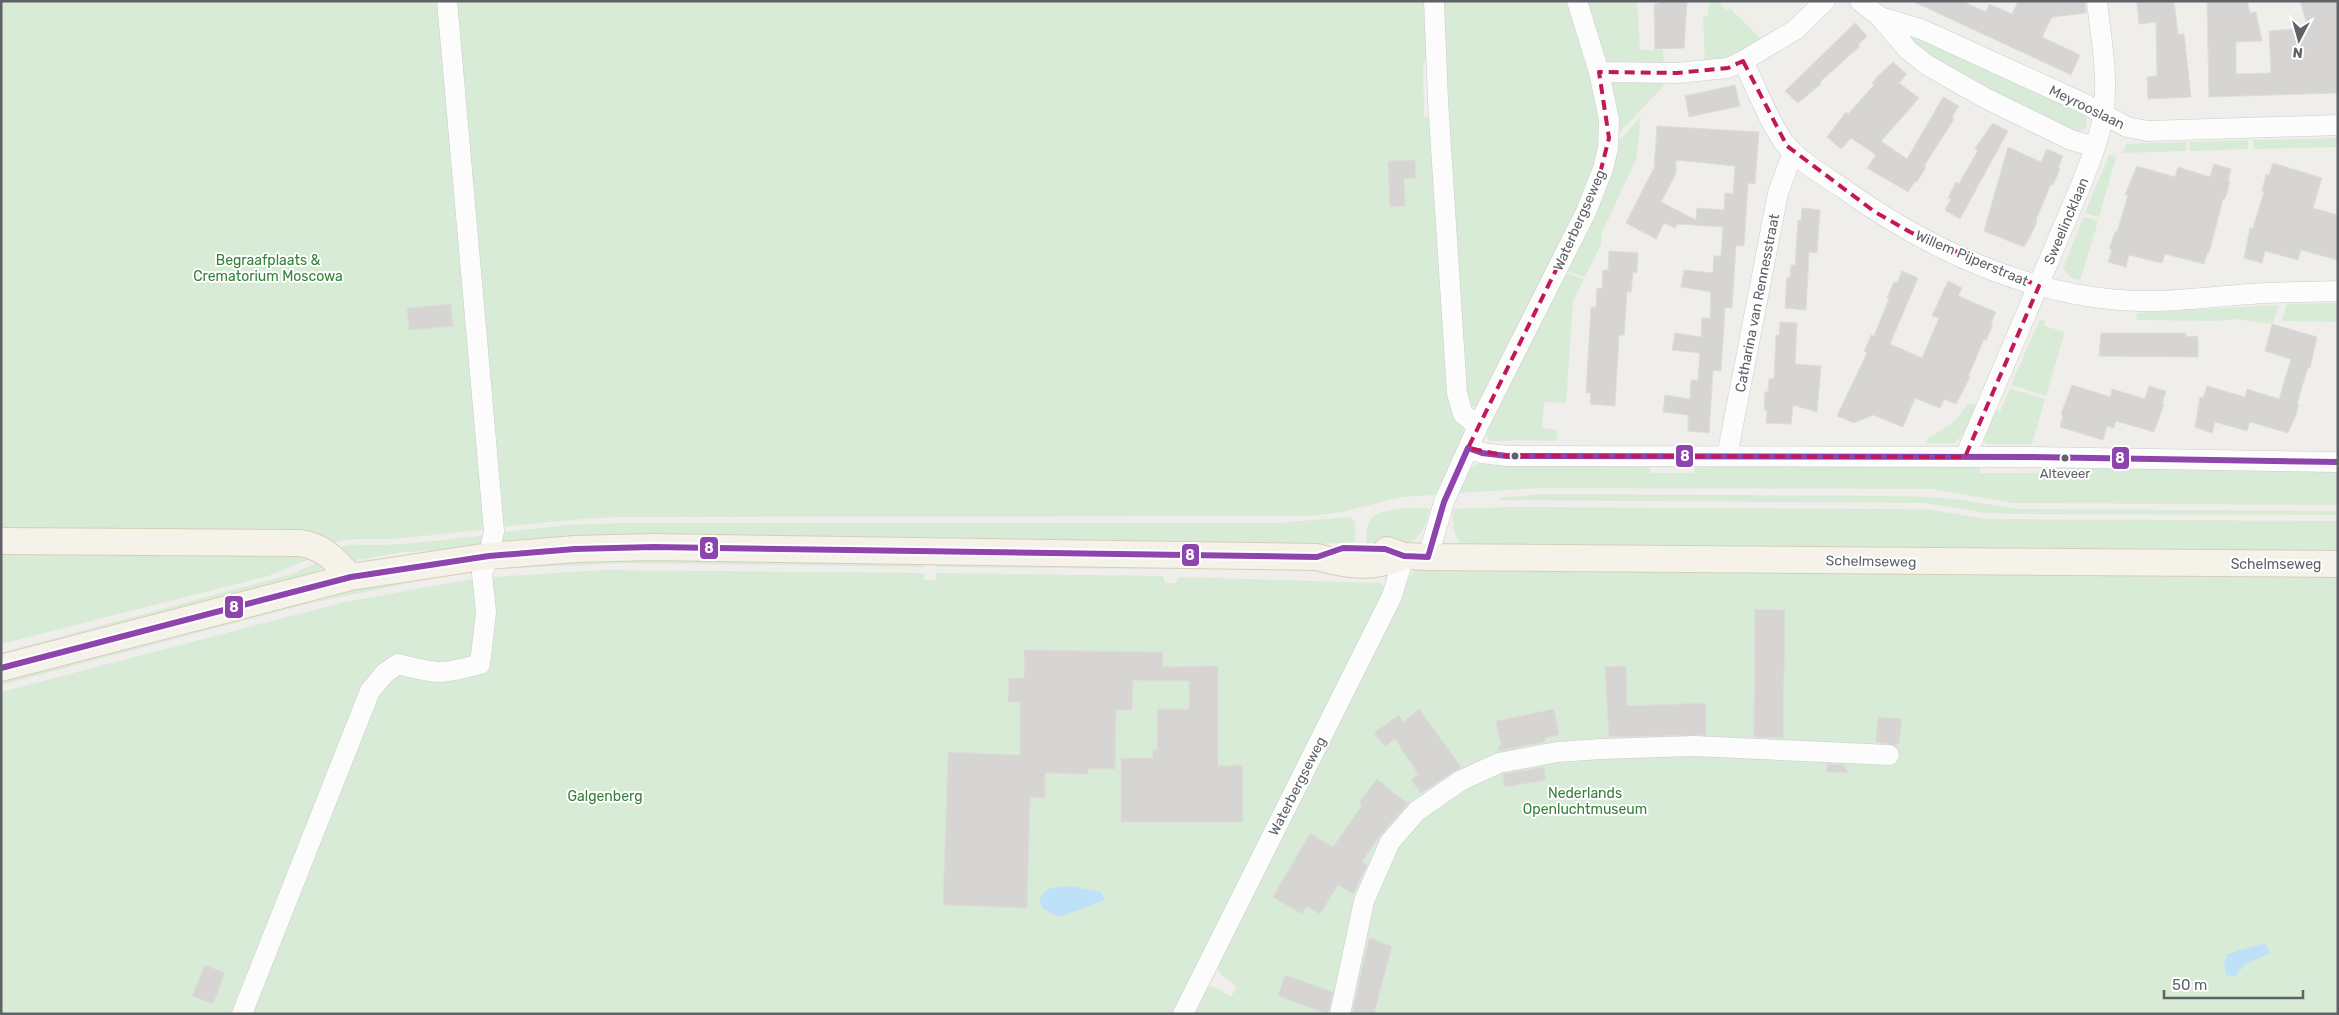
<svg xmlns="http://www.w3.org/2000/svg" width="2339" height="1015" font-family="Rubik,sans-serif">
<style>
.green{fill:#d8ebd6}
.water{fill:#bfe0f9}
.building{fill:#d6d5d3;stroke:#deddd9;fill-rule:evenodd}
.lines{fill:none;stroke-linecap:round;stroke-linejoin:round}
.minor-casing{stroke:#cbcccc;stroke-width:21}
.major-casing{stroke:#d7ceb8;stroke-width:28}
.minor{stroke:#fdfcfc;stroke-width:20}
.major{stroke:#f4f2e9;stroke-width:26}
.bus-1-casing{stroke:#fff;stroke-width:10}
.bus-1{stroke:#8e44ad;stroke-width:6}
.marked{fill:none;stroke:#c2185b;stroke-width:4;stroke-dasharray:10 6;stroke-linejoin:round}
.bus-dot{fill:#5f6368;stroke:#fff;stroke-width:2}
.labels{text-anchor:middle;stroke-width:4;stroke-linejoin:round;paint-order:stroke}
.bus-label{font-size:13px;fill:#5f6368;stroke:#fff}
.street-label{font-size:14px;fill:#5f6368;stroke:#fff}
.park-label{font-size:14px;fill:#348238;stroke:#fff}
.line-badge{stroke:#fff;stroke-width:2}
.badge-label{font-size:14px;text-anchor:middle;font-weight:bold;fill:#fff}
</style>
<rect width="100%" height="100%" fill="#efeeea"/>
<path class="green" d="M1,1H1427L1428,56L1423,65L1424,116L1431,120L1464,432L1463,438L1435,495L1401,497L1342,512L1307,516L624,517C549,519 476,532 401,538C377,541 352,536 329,544L1,534Z
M1441,1H1568L1591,79L1601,130L1593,179L1478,406L1474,407L1467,404Z
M1587,1H1637L1640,50H1663L1664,68L1609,69Z
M1713,1H1717L1727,10L1730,8L1764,42L1742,55L1705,65L1703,16L1708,15V6Z
M1914,35L2086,115L2087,126L2083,130L2073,132L1950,70L1910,42V37Z
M1610,75L1668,81L1619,133H1618Z
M1641,116L1636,159L1601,235V244L1585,277L1564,270L1618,140L1624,136Z
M2338,138V147L2254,149L2253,140Z
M2248,140V149L2190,151L2189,142Z
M2186,142V151L2123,153L2126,144Z
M2109,155L2116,157L2099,217L2085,213Z
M2084,217L2098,221L2080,280L2071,278L2063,268Z
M1563,272L1584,279L1573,301L1566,403L1544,402L1542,428L1557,430V441L1512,440V441H1489L1485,432Z
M2338,303V322L2282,321L2287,304Z
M2279,305L2273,324L2235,319L2217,321L2136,320L2137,313Z
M2040,319L2045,321L2044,326L2065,332L2046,396L2011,385Z
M2010,389L2045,399L2032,444H1986L1983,438L1994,410L2000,412Z
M1969,403L1978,406C1971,421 1967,433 1954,443H1927V439L1954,422Z
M1482,463L1644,464L1645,467H1650V473H1694L1695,467L1707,468L1709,464L1980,466V473H2040L2041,466L2338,468V505L2012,503L1933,489L1542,488L1456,493C1462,477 1465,468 1482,463Z
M1543,494L1909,496L1955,499L2017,509L2338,511V515L2011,514L1987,513L1924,503L1500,500L1499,498Z
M1508,507L1900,509L1931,510L1986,519L2338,521V558L1468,548C1453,540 1452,525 1453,509Z
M1405,508H1427L1430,510C1418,553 1405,543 1366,543C1367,511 1376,513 1405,508Z
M1349,517L1355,521V542L1289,546L501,544L497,533L567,525L624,523H1278Z
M489,535L486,545L453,550L403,552L353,561L337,550C345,542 360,545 370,545C410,545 449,539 489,535Z
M1,548L306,551L312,558L268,576L1,644Z
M624,559L921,562L923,567L625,563L494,569V566Z
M320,561L322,562V567L317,573L1,657V653L295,573Z
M938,562L1159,564L1161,569L936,567Z
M1416,568L2338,573V1014H1189L1203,986L1217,988L1231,997L1237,986L1222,976L1216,965L1267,857L1407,581Z
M602,570L924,573V580H936V573L1163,576L1165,583H1176L1179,577L1380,583L1387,590L1177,1014H1V692L345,602L472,579L475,583L490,582L493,577Z
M462,572L306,604L1,685V681L343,591Z"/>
<path class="water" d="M1069,886L1101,892L1105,900L1059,917L1043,909L1039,899L1047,889Z
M2262,944L2266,945L2270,953L2246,964L2234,977L2226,975L2224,963L2227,954Z"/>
<path class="building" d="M1659,1H1687L1684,48L1655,49L1654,4L1659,3Z
M1912,1H1962L1986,12L1989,4L2012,14L2018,1H2085L2086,13L2052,17L2042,37L2080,55L2071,75Z
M2137,1H2174L2178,34H2184L2191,97L2148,99L2147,77L2157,76L2156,22L2139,24Z
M2207,1H2247L2250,13L2256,12L2262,41L2236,42V74L2271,73L2269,31L2308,28L2300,1H2338V93L2209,97Z
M1855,23L1867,36L1858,45L1860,46L1820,82L1821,84L1798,103L1785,91Z
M1893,62L1907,74L1899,83L1919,98L1881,141L1907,159L1943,97L1959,106L1952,117L1954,119L1924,166L1926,167L1917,182L1915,181L1908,192L1867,168L1876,155L1851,138L1841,149L1827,137L1846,112L1848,114L1874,85L1872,83L1877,77Z
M1735,85L1740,106L1689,117L1685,96Z
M1993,123L2008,131L1960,219L1945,210L1951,199L1948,198L1956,182L1959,184L1978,150L1975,148Z
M1657,126L1759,132L1755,184L1748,183L1744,246L1736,245L1732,308H1725L1721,371L1713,370L1709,433L1688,431V415L1663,412L1665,395L1690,399L1691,380H1698L1700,353L1672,350L1675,333L1701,337L1702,318H1710L1711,292L1681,287L1684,270L1713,273L1714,256H1721L1723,227L1677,224L1675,228L1664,223L1656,239L1626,223L1654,168ZM1676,160L1735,166L1733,194L1725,193L1724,210L1697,208L1696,220L1661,202L1676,173Z
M2008,147L2041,162L2047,149L2063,156L2058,168L2060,169L2053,185L2051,184L2036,220L2037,221L2034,229L2024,247L1984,231Z
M1415,160L1416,178L1404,179L1405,206L1390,207L1388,161Z
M2273,163L2322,178L2313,208L2338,215V260L2301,250L2298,260L2265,251L2262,263L2244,258L2250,228H2253L2264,192L2262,191L2266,174L2269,175Z
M2214,164L2231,169L2228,181L2230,182L2225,199H2223L2209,253H2207L2204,264L2165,254L2162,263L2129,255L2126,267L2108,262L2112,250L2109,249L2115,232H2117L2128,195H2125L2137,166L2175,177L2178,167L2210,177Z
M1802,208L1820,210L1817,253L1809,252L1806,310L1785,308L1787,277L1790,278L1791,265H1795L1798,220L1801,221Z
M1609,251L1638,253L1637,273L1633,272L1631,292L1627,291L1624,335H1619L1615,406L1590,404L1591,393H1586L1591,307H1596L1597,288L1602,289L1603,270H1608Z
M1902,271L1918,278L1890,344L1922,358L1939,318L1932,316L1948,281L1962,288L1958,296L1996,312L1991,323L1993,324L1986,341L1984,339L1968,377H1970L1956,404L1944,399L1940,408L1915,398L1903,427L1873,415L1854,423L1837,416L1867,353L1864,351L1868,343L1871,335L1874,336L1889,299L1887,298L1894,282L1897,283Z
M451,304L453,326L409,330L407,308Z
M1780,322L1797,323L1795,364L1821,366L1817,412L1793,405L1791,424L1766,423L1767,410H1764L1765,392H1768L1769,379H1774L1776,335H1779Z
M2272,324L2317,337L2310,368L2308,367L2297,404H2299L2296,415L2288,433L2250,422L2247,431L2215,422L2212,433L2195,427L2200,397L2203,398L2207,386L2245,397L2247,389L2279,399L2291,359L2265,351Z
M2101,333H2186V337L2198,336V357L2099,356Z
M2072,385L2110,397L2112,389L2145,399L2149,386L2166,391L2162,403L2164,404L2154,432L2116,421L2114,428L2107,426L2103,440L2060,427L2063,415L2061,414Z
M1755,609L1785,610L1783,738L1754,737Z
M1024,650L1163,652V667L1218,666V766L1243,765V822H1121V758H1153V750H1157V709H1189V681L1133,680L1132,710H1116L1115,769H1088V774L1045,773V798L1030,797L1027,908L943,905L948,752L1020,755V702H1008L1009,678H1024Z
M1626,666L1627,706L1706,703V735L1609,737L1605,667Z
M1419,709L1461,767L1421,793L1411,780L1418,774L1395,739L1385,747L1374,733L1399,715L1403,722Z
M1554,709L1559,735L1545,738V742L1499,751L1498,746H1501L1496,721Z
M1878,717L1902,719L1899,744H1896V746L1876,742Z
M1827,764L1843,765L1849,773L1827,772Z
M1544,767L1546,780L1505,787L1503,774Z
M1377,779L1408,804L1381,834L1362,862L1367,865L1353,894L1338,885L1320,914L1307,906L1302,914L1273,897L1310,833L1333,847L1362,805L1359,802Z
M1369,938L1392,946L1374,1014H1352Z
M205,965L225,973L213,1004L192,996Z
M1285,975L1333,992L1328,1014L1278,996Z"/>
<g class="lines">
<g class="minor-casing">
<path id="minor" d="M1434,1L1438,101L1457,393L1463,414L1478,426
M1860,1L1880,17L1908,50L1927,65L1985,98L2071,140L2095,147
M1880,17L1921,29L2085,104L2127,127L2148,131L2338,125
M1743,61C1755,85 1771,127 1787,146C1801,162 1823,175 1841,187C1927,249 2033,299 2141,301C2183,302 2224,295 2266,293C2290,292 2314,292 2338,291
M1599,72L1677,73L1728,68L1743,61L1795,30L1825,1
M1468,448L1482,453L1507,456L2032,457L2338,462
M1727,456L1778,193L1793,152
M1965,457L2081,185C2090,162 2099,140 2103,116C2109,78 2101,39 2097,1
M1428,557L1444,502L1478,426L1586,212L1603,169L1608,148L1609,120L1599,72L1577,1
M242,1014L370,691L385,673L398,664C436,674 442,675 480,664L486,612L482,574L489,556L494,531L447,1
M1183,1014L1392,596L1404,556
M1340,1014L1364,901L1390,842L1417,811L1460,781L1499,763L1557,752L1601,749L1694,746L1889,755"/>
</g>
<g class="major-casing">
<path id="major" d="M1,541L299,543C324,546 334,560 351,577
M1387,550L1404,556L1428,557L2338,564
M1,668L351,577L489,556L575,549L653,547L1317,557C1349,566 1373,569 1404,556"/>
</g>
<use href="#minor" class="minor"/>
<use href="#major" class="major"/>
<g class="bus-1-casing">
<path id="bus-1" d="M1468,448L1482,453L1507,456L2032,457L2338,462
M1428,557L1444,502L1468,448
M1,668L351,577L489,556L575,549L653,547L1317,557L1343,548L1385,549L1404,556L1428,557"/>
</g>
<use href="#bus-1" class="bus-1"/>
</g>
<path class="marked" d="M1743,61L1787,146L1875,212L1910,232L2039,286L1965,457L1507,456L1468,448L1596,189L1609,138L1599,72L1677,73L1728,68Z"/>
<g class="bus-dot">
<circle cx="1515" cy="456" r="4.5"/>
<circle cx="2065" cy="458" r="4.5"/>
</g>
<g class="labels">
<g class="bus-label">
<text x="2065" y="478">Alteveer</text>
</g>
<g class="street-label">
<text transform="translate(2087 107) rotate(26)" y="5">Meyrooslaan</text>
<text transform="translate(1579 220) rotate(-66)" y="5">Waterbergseweg</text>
<text transform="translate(2066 221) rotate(-67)" y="5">Sweelincklaan</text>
<text transform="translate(1972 258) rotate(23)" y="5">Willem Pijperstraat</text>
<text transform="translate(1757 303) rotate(-79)" y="5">Catharina van Rennesstraat</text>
<text transform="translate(1871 561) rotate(1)" y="5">Schelmseweg</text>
<text x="2276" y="569">Schelmseweg</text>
<text transform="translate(1297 786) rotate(-63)" y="5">Waterbergseweg</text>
</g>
<g class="park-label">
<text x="268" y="265">Begraafplaats &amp;<tspan x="268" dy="16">Crematorium Moscowa</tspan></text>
<text x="1585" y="798">Nederlands<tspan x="1585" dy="16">Openluchtmuseum</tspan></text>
<text x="605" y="801">Galgenberg</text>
</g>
</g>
<g class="line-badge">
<rect x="1675" y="444" width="19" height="24" rx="5" fill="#8e44ad"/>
<rect x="2111" y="446" width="19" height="24" rx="5" fill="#8e44ad"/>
<rect x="699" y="536" width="20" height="24" rx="5" fill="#8e44ad"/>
<rect x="1181" y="543" width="19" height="24" rx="5" fill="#8e44ad"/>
<rect x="224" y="595" width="20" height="24" rx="5" fill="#8e44ad"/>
</g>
<g class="badge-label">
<text x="1685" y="461">8</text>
<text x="2120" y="463">8</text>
<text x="709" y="553">8</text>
<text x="1190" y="560">8</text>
<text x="234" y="612">8</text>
</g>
<rect width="2339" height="1015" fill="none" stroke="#5f6368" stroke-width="5"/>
<g transform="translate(2299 40) rotate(186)" stroke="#ffffff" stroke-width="4" paint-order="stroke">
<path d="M0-4L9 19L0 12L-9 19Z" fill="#5f6368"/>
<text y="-8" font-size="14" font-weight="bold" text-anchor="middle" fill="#5f6368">N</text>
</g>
<path d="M2164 990v8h139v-8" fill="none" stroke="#5f6368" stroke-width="2.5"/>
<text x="2172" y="990" font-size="15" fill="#5f6368" stroke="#ffffff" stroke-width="4" paint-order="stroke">50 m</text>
</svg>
